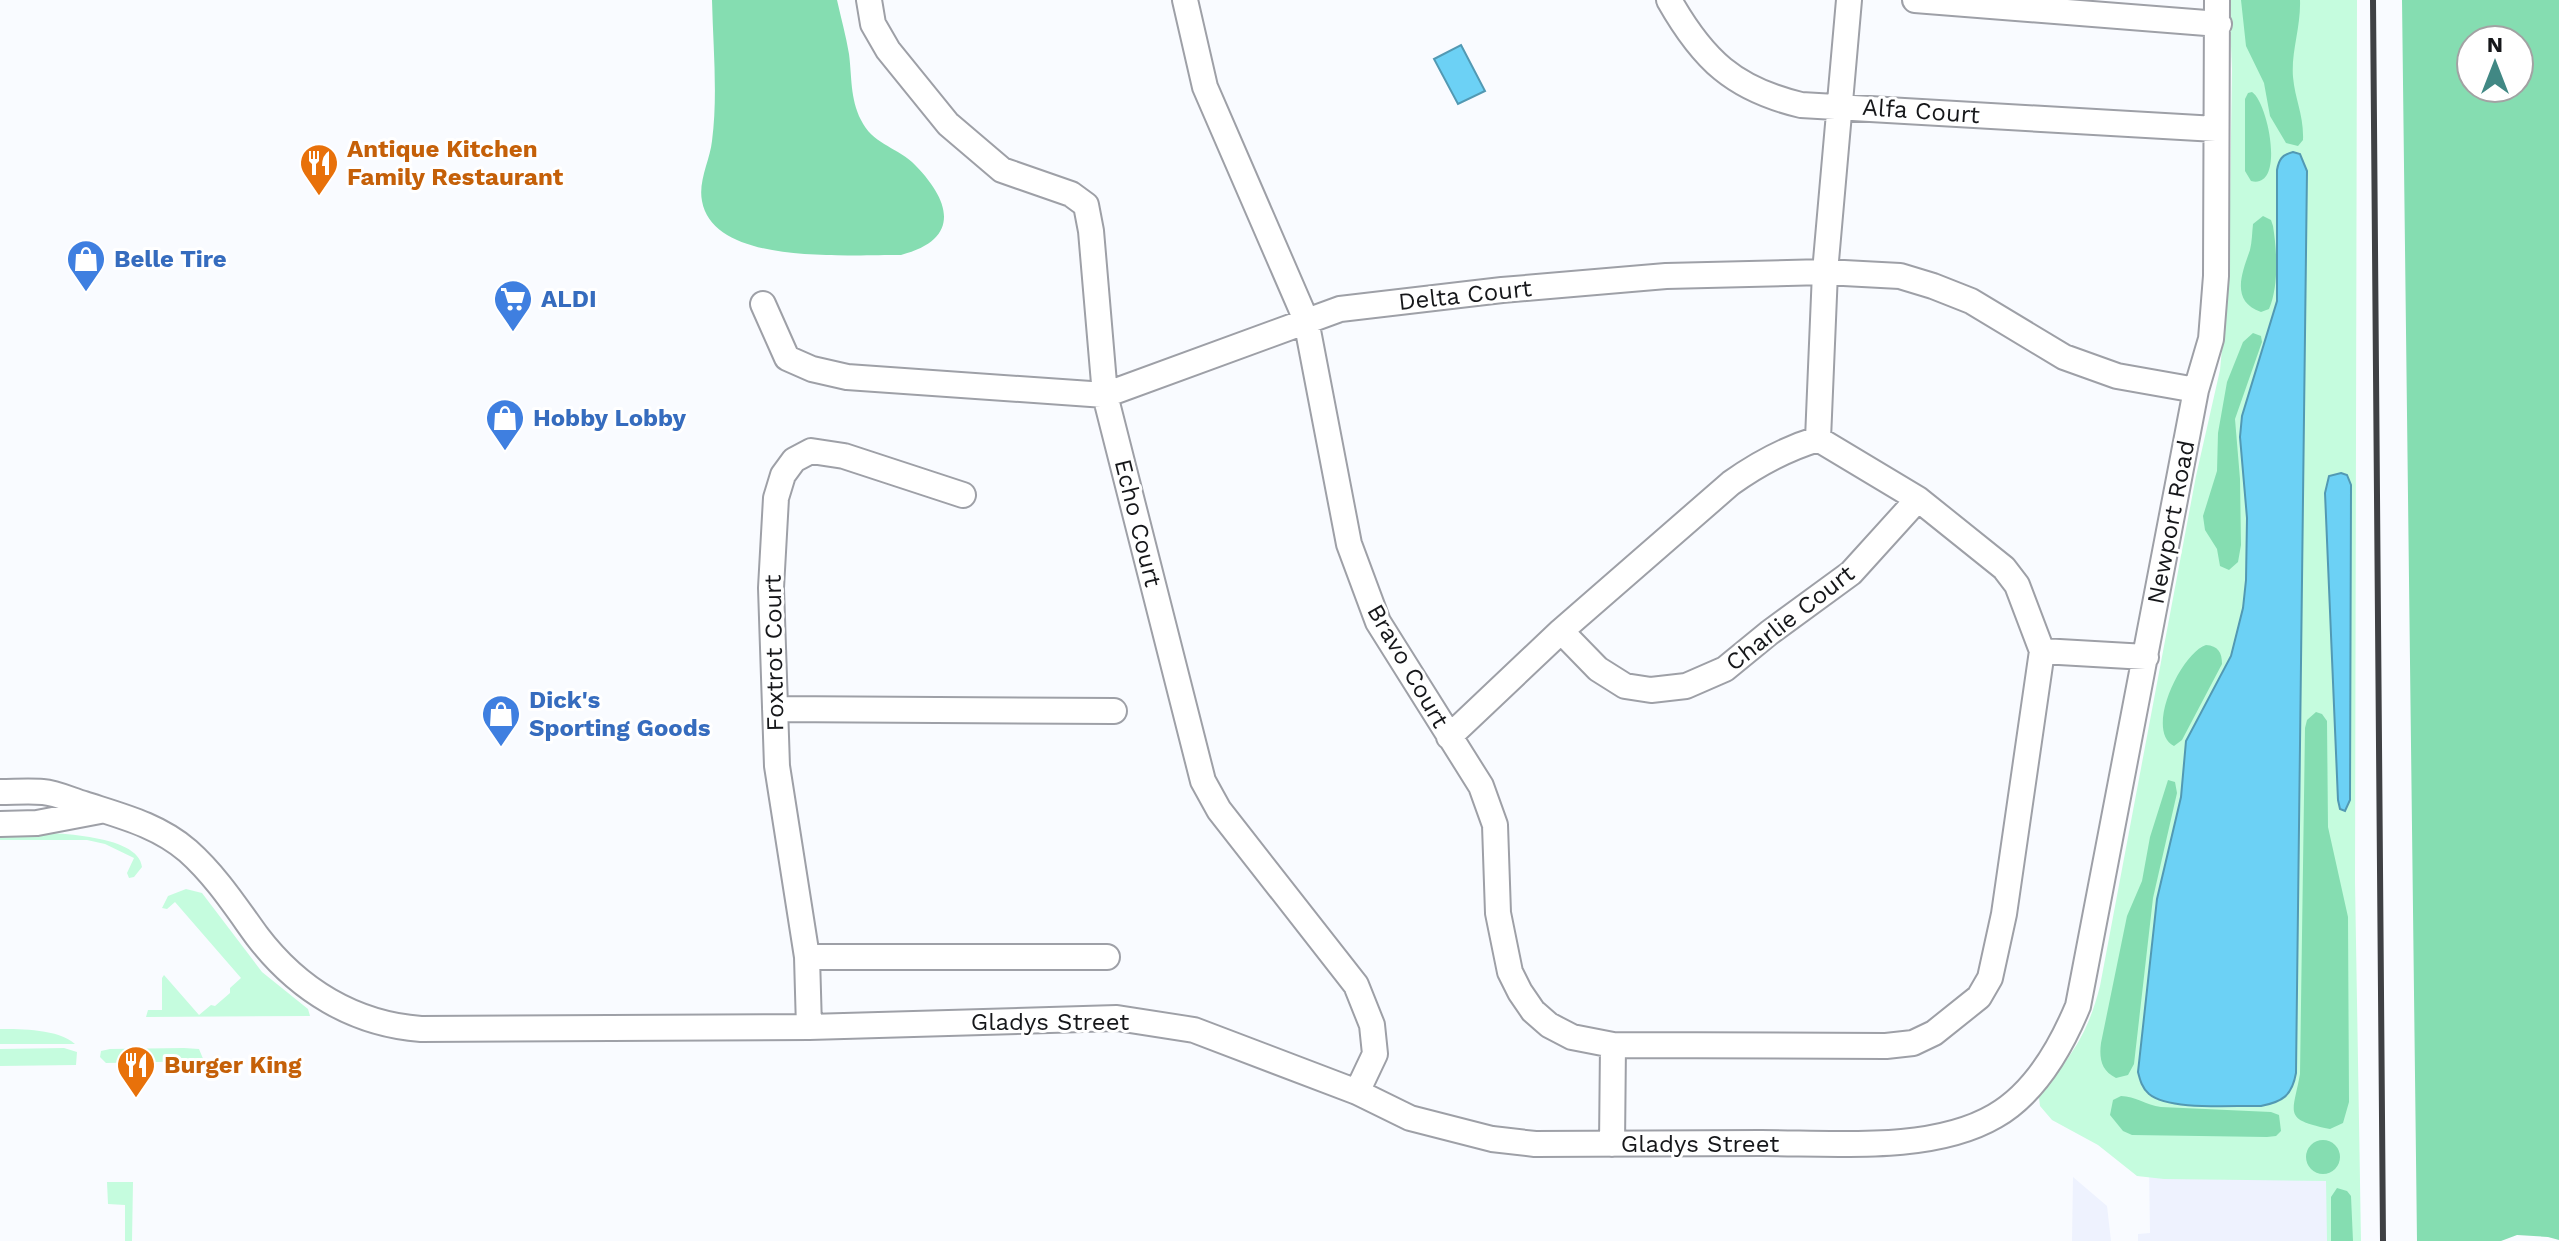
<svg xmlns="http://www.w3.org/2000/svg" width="2559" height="1241" font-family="'Work Sans',sans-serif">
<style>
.built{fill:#eef2fe}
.green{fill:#c5fcde}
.forest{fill:#85ddb1;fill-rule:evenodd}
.water{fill:#6cd1f5;stroke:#5299b3;stroke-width:2}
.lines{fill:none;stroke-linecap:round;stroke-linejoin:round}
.minor-casing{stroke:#9ea0a7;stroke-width:28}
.minor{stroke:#fff;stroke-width:24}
.rail{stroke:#3f4044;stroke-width:6}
.labels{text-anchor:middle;stroke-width:6;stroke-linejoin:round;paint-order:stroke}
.street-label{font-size:24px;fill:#16171a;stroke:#fff}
.food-label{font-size:24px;font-weight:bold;fill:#c56008;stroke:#fff;text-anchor:start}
.shop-label{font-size:24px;font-weight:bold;fill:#366cbe;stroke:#fff;text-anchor:start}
</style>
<rect width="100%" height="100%" fill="#f9fbff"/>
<path class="built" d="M2149,1168L2328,1169L2329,1241H2138V1234L2150,1233Z
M2073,1177L2107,1206L2111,1241H2072Z"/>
<path class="green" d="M2229,0H2357L2355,882L2361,1241H2327L2326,1181L2164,1179L2137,1176L2098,1145L2052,1120L2040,1106L2039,1098L2042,1091C2073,1054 2088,1033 2100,986L2196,476L2220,370L2229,273L2232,69Z
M0,832C28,832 139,830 142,867L134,877L129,878L127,873L134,858L105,844L87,840H0Z
M186,889L202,893L262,972L308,1009L310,1016L146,1017L148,1010H162V978L164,975L199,1015L211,1005L215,1006L230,993V988L241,978L175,902L167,909L162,908L168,896Z
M0,1029C22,1029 58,1029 75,1044H0Z
M64,1048L77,1052L76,1065L0,1066V1049Z
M184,1048L199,1049L204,1061L106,1063L100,1057L101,1051L110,1049Z
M133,1182L132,1241H125V1205L108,1204L107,1182Z"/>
<path class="forest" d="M712,0H837C841,18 846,36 849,54C852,77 850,98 861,120C872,143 895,147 912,162C950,199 963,239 901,255C850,254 714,267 702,201C698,181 710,160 712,141C718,95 713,46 712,0Z
M2241,0H2300C2301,27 2291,52 2293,77C2295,100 2304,115 2303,140L2298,146L2286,143L2270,116L2264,83L2246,46Z
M2402,0H2559V1240L2548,1237L2517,1235L2501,1241H2417ZM2471,40H2519V88H2471Z
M2252,92C2268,102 2286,190 2251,181L2245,171V99L2248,93Z
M2263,216L2271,220L2273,226C2277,251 2279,286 2269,309L2261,312C2230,301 2242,273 2250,250C2252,242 2252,233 2253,224Z
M2253,333L2261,336L2262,342L2235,419L2240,479L2241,545L2238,562L2229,570L2220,566L2217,549L2205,530L2203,516L2217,471L2218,433L2227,382L2243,342Z
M2206,645C2218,646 2222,652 2222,664L2182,740L2174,746C2144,731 2181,653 2206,645Z
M2316,712L2322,714L2327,721L2328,827L2348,917L2349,1102L2343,1123L2330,1129C2282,1119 2293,1114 2300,1074L2305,728L2307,720Z
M2168,780L2175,782L2177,793L2153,898L2134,1064L2128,1075L2116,1078C2101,1071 2099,1058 2101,1043L2127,916L2142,881L2150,837Z
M2121,1096C2135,1096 2146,1105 2161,1107L2271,1112L2279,1115L2281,1131L2276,1136L2267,1137L2132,1135L2123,1131L2110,1115L2113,1100Z
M2306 1157a17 17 0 1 1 34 0a17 17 0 1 1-34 0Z
M2337,1188L2347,1191L2351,1196L2353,1241H2331V1197Z"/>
<path class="water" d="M1461,45L1485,91L1458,104L1434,59Z
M2293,152L2300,154L2307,171L2296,1073C2292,1096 2282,1102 2261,1106C2234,1105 2169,1111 2149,1094C2142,1088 2140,1080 2138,1072L2157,899L2181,797L2186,741L2231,656L2243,608L2246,580L2247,518L2240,437L2242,416L2277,301V170C2279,159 2282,155 2293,152Z
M2341,473L2347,475L2351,485L2350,800L2345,811L2340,809L2338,800L2325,493L2329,476Z"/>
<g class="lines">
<g class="minor-casing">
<path id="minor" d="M869,0L873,24L888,50L948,124L1002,170L1071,194L1086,205L1091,231L1105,395L1203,781L1219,810L1356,985L1372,1025L1375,1054L1357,1092
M1185,0L1205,87L1306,320L1349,544L1378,622L1481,786L1495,825L1498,913L1510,972L1520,992L1533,1011L1549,1025L1572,1037L1613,1045L1886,1046L1913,1043L1934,1033L1979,997L1990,978L2004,914L2042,651L2017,585L2004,568L1918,499L1818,439C1785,449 1759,463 1731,483L1561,631L1449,737
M1669,0C1703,60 1734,89 1801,105L2216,129
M1915,0L2219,24
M763,304L787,358L812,369L847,377L1105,395L1340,309L1502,290L1666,276L1825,272L1900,276L1933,286L1971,301L2064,357L2117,376L2196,390
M1818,439L1825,272L1849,0
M1561,631L1598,669L1625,686L1651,690L1686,686L1725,669L1769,633L1851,573L1918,499
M2042,651L2146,657
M775,709L1114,711
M0,792C14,792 29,791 43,792C56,793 71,800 84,804C121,816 158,825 188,851C216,876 236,907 257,936C298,990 354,1024 421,1029L809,1027L1117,1018L1194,1030L1357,1092L1410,1118L1492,1139L1535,1144C1610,1144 1685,1144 1761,1143C1832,1143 1932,1153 1995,1116C2035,1093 2061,1047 2078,1006L2196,390L2211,339L2216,276L2217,0
M0,824L37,823L100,811
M807,957H1107
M809,1027L807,957L777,766L771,588L776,498L783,475L794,460L811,451L844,456L963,495
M1612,1144L1613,1045"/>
</g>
<use href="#minor" class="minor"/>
<path class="rail" d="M2373,0L2383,1241"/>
</g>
<defs>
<g id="restaurant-pin" transform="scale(2)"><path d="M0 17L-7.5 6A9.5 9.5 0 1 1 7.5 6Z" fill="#e8710a" stroke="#fff"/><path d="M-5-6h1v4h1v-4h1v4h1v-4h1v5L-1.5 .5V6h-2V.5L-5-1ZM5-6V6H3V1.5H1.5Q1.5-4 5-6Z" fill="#fff"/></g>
<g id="shop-pin" transform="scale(2)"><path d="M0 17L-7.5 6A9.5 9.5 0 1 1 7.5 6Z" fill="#3f7fe0" stroke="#fff"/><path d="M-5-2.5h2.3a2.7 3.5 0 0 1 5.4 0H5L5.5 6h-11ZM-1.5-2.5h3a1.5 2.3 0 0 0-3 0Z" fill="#fff"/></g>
<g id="supermarket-pin" transform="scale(2)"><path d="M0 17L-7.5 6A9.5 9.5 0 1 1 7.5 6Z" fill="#3f7fe0" stroke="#fff"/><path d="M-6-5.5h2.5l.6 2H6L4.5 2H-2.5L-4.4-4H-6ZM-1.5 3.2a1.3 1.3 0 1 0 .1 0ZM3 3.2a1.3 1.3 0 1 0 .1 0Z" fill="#fff"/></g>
</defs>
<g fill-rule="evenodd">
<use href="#restaurant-pin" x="319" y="163"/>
<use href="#shop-pin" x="86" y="259"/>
<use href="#supermarket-pin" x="513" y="299"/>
<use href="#shop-pin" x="505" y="418"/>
<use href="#shop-pin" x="501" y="714"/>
<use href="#restaurant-pin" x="136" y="1065"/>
</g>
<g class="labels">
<g class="street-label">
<text transform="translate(1921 111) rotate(4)" y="8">Alfa Court</text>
<text transform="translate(1465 295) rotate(-6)" y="8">Delta Court</text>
<text transform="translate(2171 522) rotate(-79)" y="8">Newport Road</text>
<text transform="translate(1138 523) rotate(76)" y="8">Echo Court</text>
<text transform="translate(1790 618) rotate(-38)" y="8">Charlie Court</text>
<text transform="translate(774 653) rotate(-91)" y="8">Foxtrot Court</text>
<text transform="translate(1408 666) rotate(60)" y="8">Bravo Court</text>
<text x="1050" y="1030">Gladys Street</text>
<text x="1700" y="1152">Gladys Street</text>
</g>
<g class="food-label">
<text x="347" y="157">Antique Kitchen<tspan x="347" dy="28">Family Restaurant</tspan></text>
<text x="164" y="1073">Burger King</text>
</g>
<g class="shop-label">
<text x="114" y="267">Belle Tire</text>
<text x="541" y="307">ALDI</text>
<text x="533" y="426">Hobby Lobby</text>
<text x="529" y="708">Dick's<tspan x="529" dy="28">Sporting Goods</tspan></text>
</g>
</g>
<g transform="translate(2495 64)"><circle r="38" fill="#ffffff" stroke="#a2a2a3" stroke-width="2"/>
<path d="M0-6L14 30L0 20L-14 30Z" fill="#418884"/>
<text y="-12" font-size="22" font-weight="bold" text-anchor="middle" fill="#16171a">N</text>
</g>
</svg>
